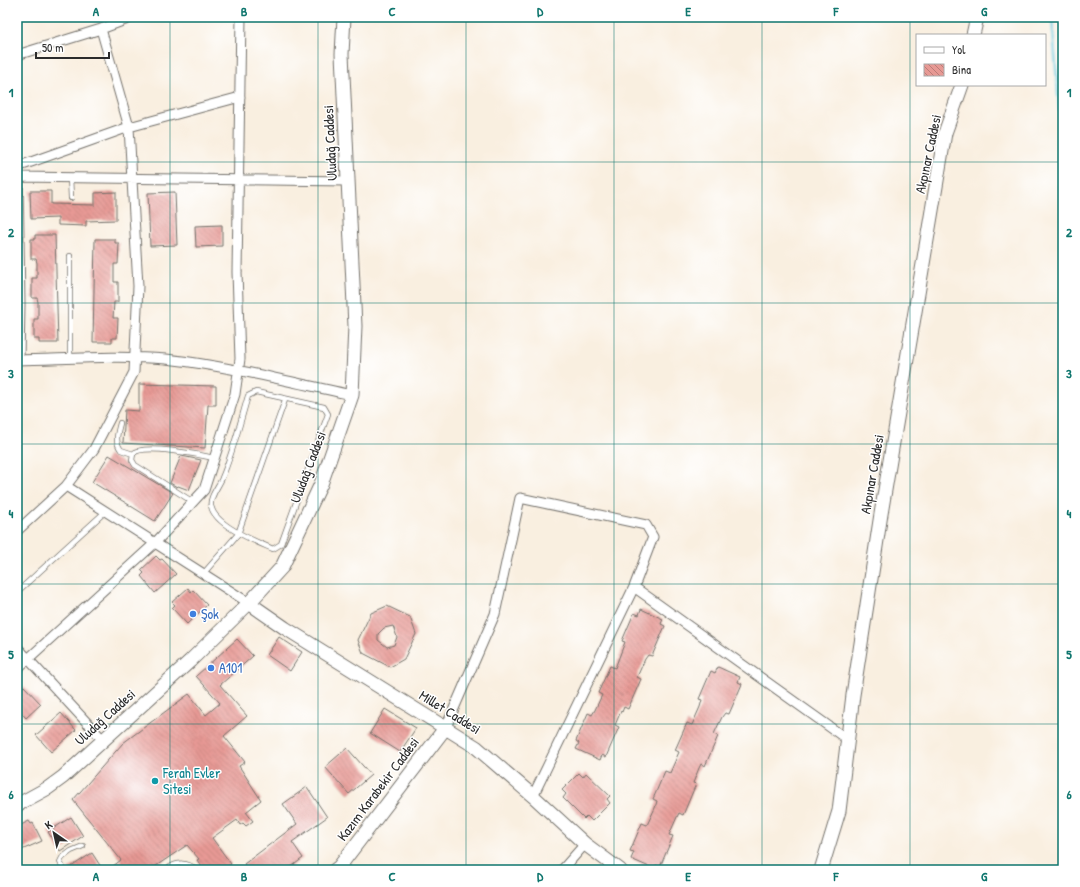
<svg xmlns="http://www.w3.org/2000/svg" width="1080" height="887" font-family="'Patrick Hand',sans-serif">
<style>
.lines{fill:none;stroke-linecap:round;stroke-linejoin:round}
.stream{stroke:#5bc5d7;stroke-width:3}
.building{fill:url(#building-back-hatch);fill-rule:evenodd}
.lane-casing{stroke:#73706a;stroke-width:6}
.street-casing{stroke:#73706a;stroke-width:11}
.secondary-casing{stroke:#73706a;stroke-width:15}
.lane{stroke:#fff;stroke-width:4.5}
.street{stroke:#fff;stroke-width:9}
.secondary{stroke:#fff;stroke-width:13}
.grid{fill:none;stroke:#0f766e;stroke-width:1;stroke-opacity:0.55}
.shop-dot{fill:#3f7fe0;stroke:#fff;stroke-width:1.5}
.culture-dot{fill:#0f9aa8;stroke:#fff;stroke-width:1.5}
.labels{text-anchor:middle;stroke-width:3;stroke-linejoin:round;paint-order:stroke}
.street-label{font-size:14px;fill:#2b2b2b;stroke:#fff}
.shop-label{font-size:14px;fill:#366cbe;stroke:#fff;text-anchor:start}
.culture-label{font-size:14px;fill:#0d838f;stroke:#fff;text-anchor:start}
.neatline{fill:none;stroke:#0f766e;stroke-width:1.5}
.grid-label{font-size:13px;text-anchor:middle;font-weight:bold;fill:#0f766e}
</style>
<defs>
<pattern id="building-back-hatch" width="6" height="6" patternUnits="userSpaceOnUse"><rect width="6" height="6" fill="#e79994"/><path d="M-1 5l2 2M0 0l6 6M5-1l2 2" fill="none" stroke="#bb7d79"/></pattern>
</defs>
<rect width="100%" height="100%" fill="#fff"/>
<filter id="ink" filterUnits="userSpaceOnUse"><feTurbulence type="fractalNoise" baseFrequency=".025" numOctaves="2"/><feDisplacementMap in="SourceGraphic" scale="8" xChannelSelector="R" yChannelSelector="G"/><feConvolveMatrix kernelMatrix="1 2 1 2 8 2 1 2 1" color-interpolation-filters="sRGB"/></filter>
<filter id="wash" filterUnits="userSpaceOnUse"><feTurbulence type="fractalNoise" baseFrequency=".012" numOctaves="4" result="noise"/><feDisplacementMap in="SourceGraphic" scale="16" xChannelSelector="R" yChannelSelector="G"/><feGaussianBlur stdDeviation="0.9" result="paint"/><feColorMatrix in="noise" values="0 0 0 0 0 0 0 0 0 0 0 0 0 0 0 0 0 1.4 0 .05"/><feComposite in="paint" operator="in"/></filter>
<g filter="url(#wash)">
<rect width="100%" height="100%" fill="#f9efe0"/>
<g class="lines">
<path class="stream" d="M1052,17L1063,156"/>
</g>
<g id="blocks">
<path class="building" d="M30,191H51V204L95,205V193L116,192V220L86,221V226L58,225V218L31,219Z
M175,192L177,245L150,246L148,193Z
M222,225V246L196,247L195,226Z
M35,235H55L58,343H39V339H34V319H38V302L37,298H32V278H37V263L36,259H31V239H35Z
M95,239H115V243H119L118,264H114V282H118V302H114L113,318H118L117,338H112V342H93Z
M139,384L216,386V405H208L205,448L123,443L125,410L139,411Z
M109,455L173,493L155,521L92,482Z
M181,456L201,460L189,490L178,486L177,487L170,483Z
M156,556L160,560L162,559L176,574L155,593L141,576L144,573L141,570Z
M188,588L191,592L193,590L207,605L187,624L172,608L175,605L172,602Z
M387,606L410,617L416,634L404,659L390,667L363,653L358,640L371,613ZM393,626L397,637L394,645L387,647L378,640V634L384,628Z
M641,609L663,619L661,624L665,626L652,656L648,655L645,659L637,677L641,679L628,709L624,707L622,712L621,711L615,725L619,727L606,757L602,755L600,760L576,749L579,743L576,741L588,713L592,715L595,710L602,695L598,693L610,666L615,668L625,642L622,641L634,613L639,615Z
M279,637L302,652L290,671L267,655Z
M237,639L253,656L220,685L247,716L224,736L245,762L239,766L261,800L246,812L253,821L246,826L243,823L240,825L237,820L212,838L231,864L223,870H204L197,860L199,859L187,845L150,870H108L121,860L73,800L123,743L189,694L206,715L220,703L196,676Z
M718,667L740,677L738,682L742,684L729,714L725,713L722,717L714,734L718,736L705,766L701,764L699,768L693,783L696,784L683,815L679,813L677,817L669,835L673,836L660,867L656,865L654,869L631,859L634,852L630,851L642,823L647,825L655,808L657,801L653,799L665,771L670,773L679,752L675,750L687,723L692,725L700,707L702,700L699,699L711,671L715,673Z
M24,686L41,704L26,718L17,708V692Z
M385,709L416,728L400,752L370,733Z
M61,713L76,730L51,752L36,735Z
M347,748L371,775L349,794L325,767Z
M579,773L583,777L586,773L610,796L607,799L610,803L592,821L587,816L584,819L563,798L566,794L562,790Z
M307,787L327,817L292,842L303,858L287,870H249L244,864L297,824L283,804Z
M71,817L83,836L60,851L48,832Z
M29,821L31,824L33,823L42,841L17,852V827Z
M92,853L103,870H68V869Z"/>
</g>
</g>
<g filter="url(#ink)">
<use href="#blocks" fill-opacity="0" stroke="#73706a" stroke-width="1"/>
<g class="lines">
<g class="lane-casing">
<path id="lane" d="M70,177L71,198
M70,256V359
M256,392L324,407L328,414L281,544L273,549C257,542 215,526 211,506C209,497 219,486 222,478C233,452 240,423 248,396Z
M120,423C118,432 114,441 121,450L133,454
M193,502L135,465L132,460L133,454C141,443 201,455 214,458
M203,574L238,534L285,400
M17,592L106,511
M64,870L60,862L62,858L71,851L83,846
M167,870C176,861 188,862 197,870"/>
</g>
<g class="street-casing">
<path id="street" d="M17,55L101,29L133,17
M17,167L129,127L240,97
M17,177L348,181
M18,177L20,304L19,360
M17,360C67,359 117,355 166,359C229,366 291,382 352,395
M66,486L249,603
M17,531L66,486L94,449L134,372L138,286L129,127L101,29
M634,587L848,740
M17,647L103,740
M17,669L155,543L204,490L235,394L240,359L237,272L241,17
M446,727L495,614L520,498L646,525L653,537L634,587L533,796
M562,870L585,844"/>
</g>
<g class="secondary-casing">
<path id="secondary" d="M973,35L977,17
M249,603L285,628L476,747L533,796L585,844L620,870
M17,805L48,788L63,777L190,661L249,603L282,567L321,484L352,395L355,326L342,54L344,17
M335,870L339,867L446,727
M821,870L839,811L853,695L881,514L945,133L962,85"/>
</g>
<use href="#lane" class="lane"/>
<use href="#street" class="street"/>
<use href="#secondary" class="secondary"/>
</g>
</g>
<path class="grid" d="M170,17V870M318,17V870M466,17V870M614,17V870M762,17V870M910,17V870M17,162H1063M17,303H1063M17,444H1063M17,584H1063M17,724H1063"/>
<g class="shop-dot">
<circle cx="193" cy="614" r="4"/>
<circle cx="211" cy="668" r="4"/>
</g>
<circle class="culture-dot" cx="155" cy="781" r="4"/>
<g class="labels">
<g class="street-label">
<text transform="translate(330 143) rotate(-93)" y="5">Uludağ Caddesi</text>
<text transform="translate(928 154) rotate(-78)" y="5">Akpınar Caddesi</text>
<text transform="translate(308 467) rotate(-69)" y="5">Uludağ Caddesi</text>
<text transform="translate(872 474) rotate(-80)" y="5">Akpınar Caddesi</text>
<text transform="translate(450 712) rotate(32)" y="5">Millet Caddesi</text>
<text transform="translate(105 717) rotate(-42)" y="5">Uludağ Caddesi</text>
<text transform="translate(378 789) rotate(-53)" y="5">Kazım Karabekir Caddesi</text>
</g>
<g class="shop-label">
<text x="201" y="619">Şok</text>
<text x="219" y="673">A101</text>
</g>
<g class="culture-label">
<text x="163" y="778">Ferah Evler<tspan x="163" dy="16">Sitesi</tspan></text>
</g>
</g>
<rect width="1080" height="887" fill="none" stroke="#fff" stroke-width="44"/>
<rect x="916" y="34" width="130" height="52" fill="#ffffff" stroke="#aaaaaa"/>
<rect x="924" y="47" width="20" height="6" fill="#ffffff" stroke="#aaaaaa"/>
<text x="952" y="54" font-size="12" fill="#2b2b2b">Yol</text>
<rect x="924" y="64" width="20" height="12" fill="url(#building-back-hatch)" stroke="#aaaaaa"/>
<text x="952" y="74" font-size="12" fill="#2b2b2b">Bina</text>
<g transform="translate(54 833) rotate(326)" stroke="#ffffff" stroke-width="3" paint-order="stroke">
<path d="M0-3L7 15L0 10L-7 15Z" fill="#2b2b2b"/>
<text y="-6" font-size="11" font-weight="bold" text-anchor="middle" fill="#2b2b2b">K</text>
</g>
<path d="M36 52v6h73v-6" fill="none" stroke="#2b2b2b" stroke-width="2"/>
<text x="42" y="52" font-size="12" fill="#2b2b2b" stroke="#ffffff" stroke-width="3" paint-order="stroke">50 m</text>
<rect x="22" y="22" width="1036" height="843" class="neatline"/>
<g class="grid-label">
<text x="96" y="16">A</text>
<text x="244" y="16">B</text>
<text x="392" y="16">C</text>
<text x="540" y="16">D</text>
<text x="688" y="16">E</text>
<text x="836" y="16">F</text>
<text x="984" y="16">G</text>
<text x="11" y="97">1</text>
<text x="1069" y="97">1</text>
<text x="11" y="237">2</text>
<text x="1069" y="237">2</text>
<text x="11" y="378">3</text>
<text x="1069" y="378">3</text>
<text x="11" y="518">4</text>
<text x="1069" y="518">4</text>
<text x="11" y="659">5</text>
<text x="1069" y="659">5</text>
<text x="11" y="799">6</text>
<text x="1069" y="799">6</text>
<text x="96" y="881">A</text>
<text x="244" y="881">B</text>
<text x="392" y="881">C</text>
<text x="540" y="881">D</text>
<text x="688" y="881">E</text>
<text x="836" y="881">F</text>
<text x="984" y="881">G</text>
</g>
</svg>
